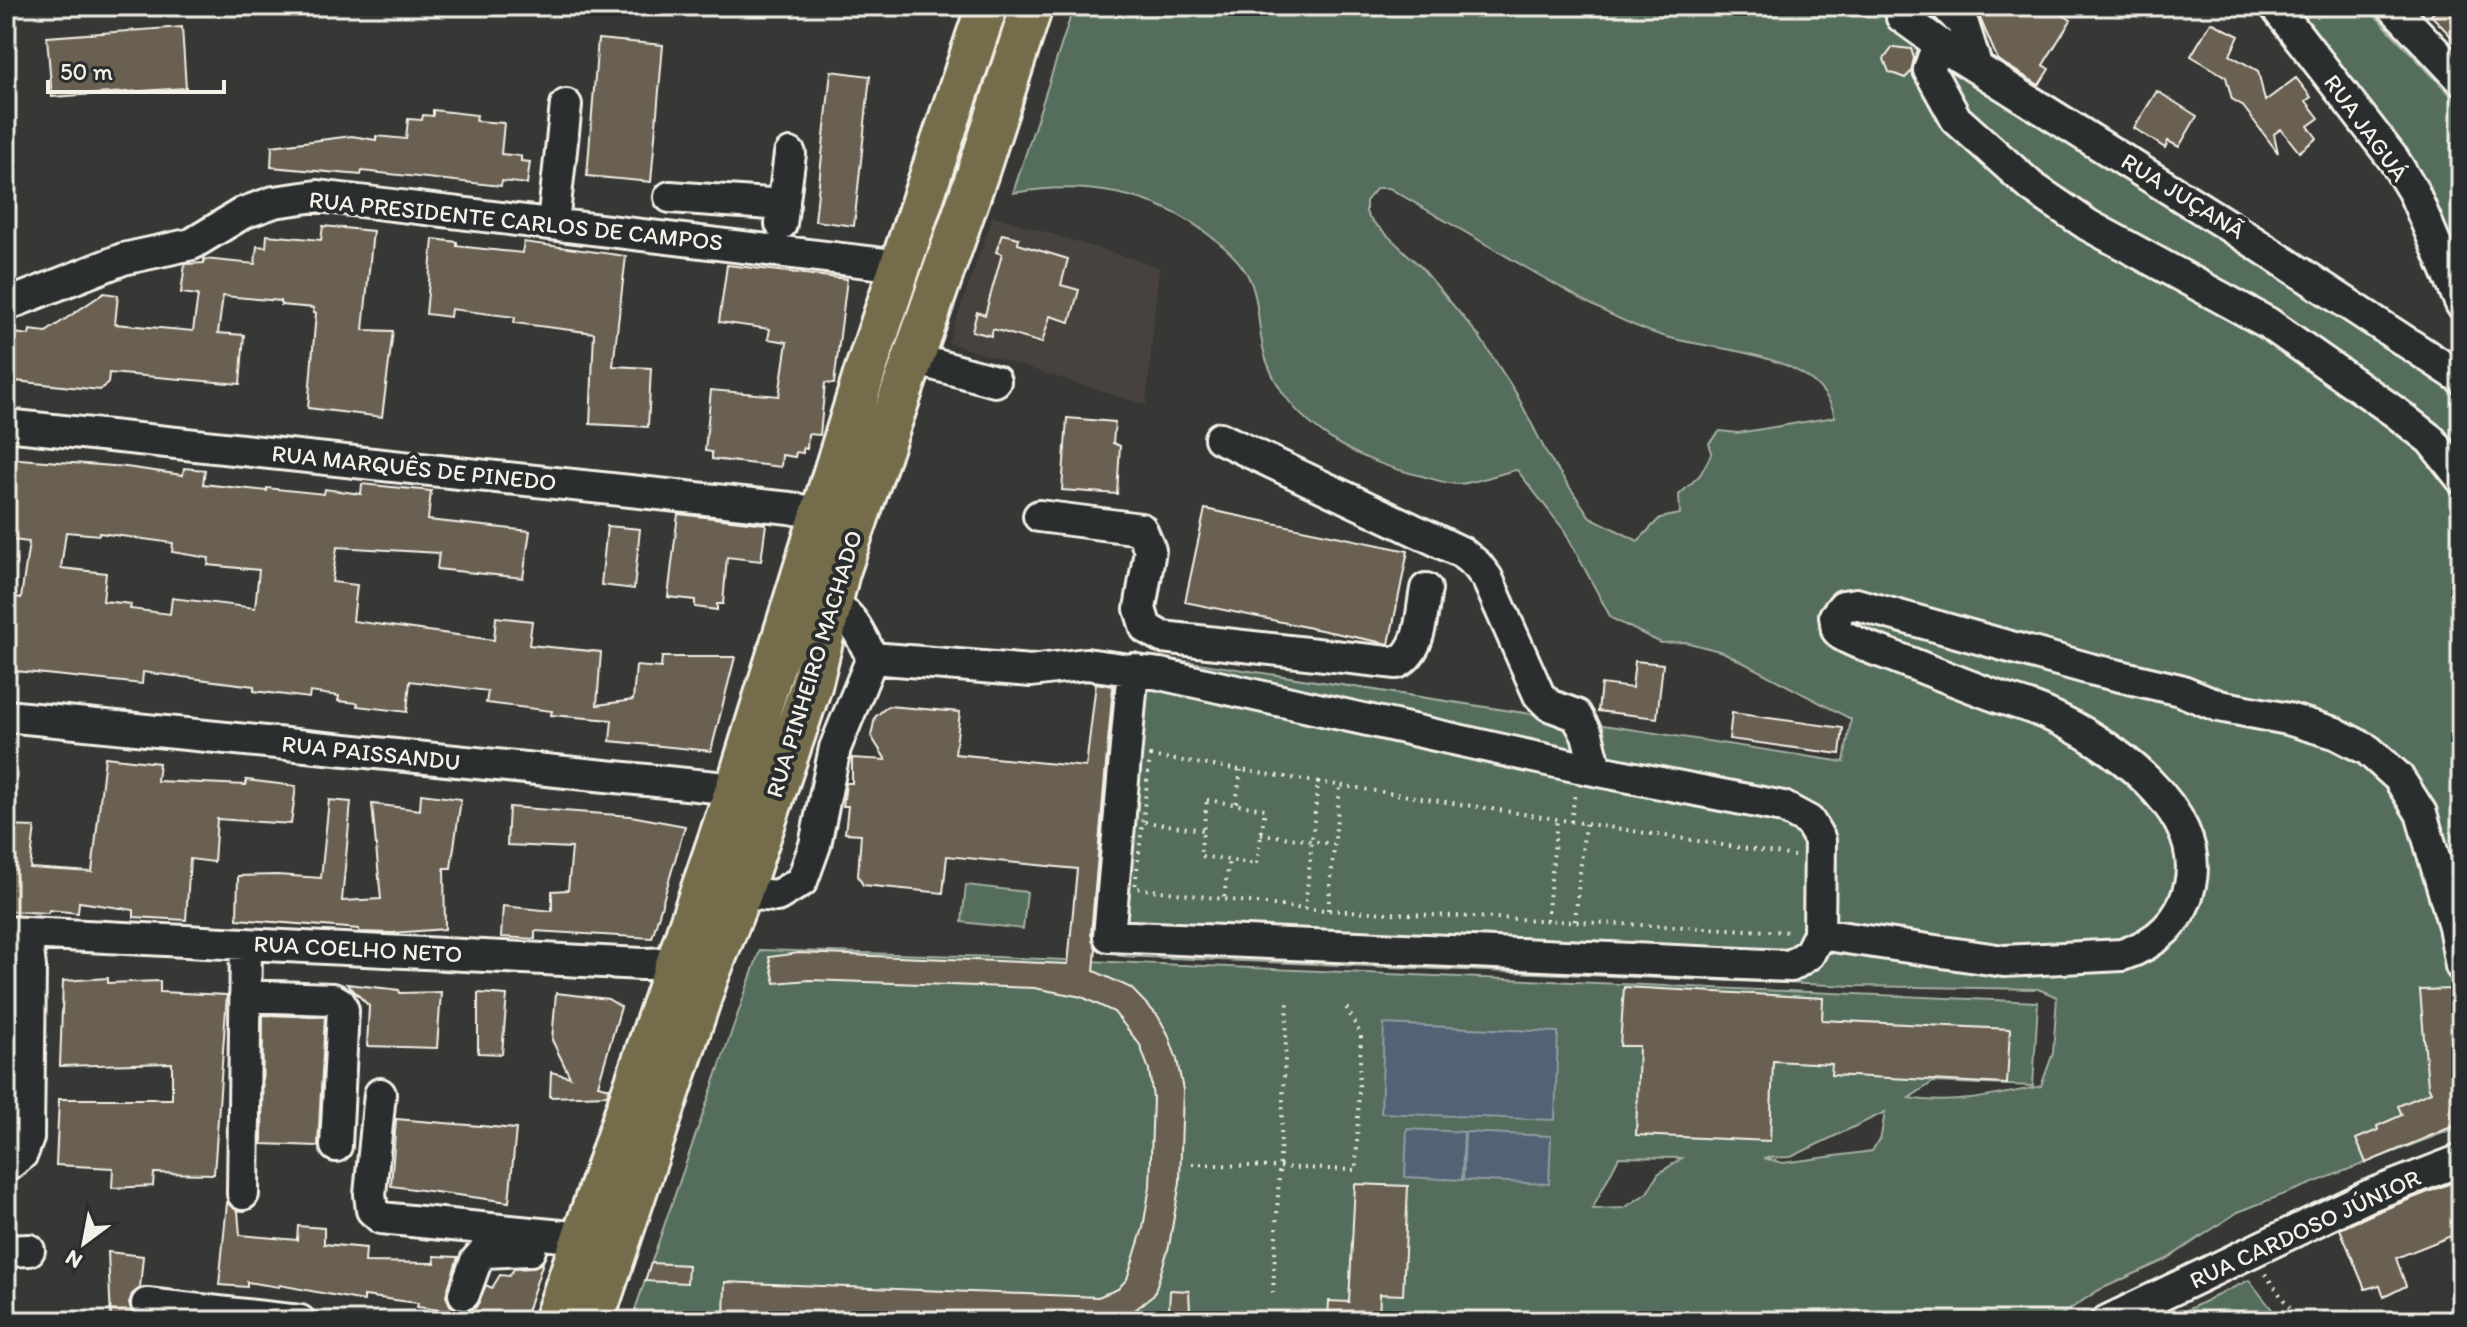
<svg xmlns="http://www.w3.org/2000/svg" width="2467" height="1327" font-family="Itim,sans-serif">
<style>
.built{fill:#46433d}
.green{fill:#546d5b;stroke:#a4afa2;stroke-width:2;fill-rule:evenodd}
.water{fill:#516374;stroke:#929ca2;stroke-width:2}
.building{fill:#6a6051;stroke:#f4f1e8;stroke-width:2;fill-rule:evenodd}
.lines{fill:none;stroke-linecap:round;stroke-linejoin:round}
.minor-casing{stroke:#f4f1e8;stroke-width:36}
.major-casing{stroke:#f4f1e8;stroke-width:46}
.path{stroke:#f4f1e8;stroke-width:4;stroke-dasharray:2 6;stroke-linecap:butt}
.minor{stroke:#2a2d2e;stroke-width:30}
.major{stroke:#746c4b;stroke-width:40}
.labels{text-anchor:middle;stroke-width:8;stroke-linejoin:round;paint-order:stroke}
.street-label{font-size:24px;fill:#f4f1e8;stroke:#2a2d2e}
</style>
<rect width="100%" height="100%" fill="#373735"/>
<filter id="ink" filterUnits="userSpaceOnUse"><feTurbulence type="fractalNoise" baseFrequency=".0125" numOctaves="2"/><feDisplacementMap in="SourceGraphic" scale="16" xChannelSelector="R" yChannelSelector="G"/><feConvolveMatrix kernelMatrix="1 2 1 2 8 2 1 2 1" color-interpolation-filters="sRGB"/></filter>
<g filter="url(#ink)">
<path class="built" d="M993,216L1159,267L1146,405L948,343Z"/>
<path class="green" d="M1074,6H1905L2461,387V1126L2238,1212L2167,1259L2099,1290L2052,1321H631L760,950L997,957L2038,1002L2033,1086L1933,1082L1909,1098C1953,1106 1998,1095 2041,1086L2053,1053L2057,997L2038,989L1854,986L1121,956L1112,951L1139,662L1146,655L1844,762L1851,719L1723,652L1685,642L1661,643L1611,618L1564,530L1517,470C1498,473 1475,484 1457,484C1446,484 1433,479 1422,476C1357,461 1291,427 1267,362C1256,334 1262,301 1247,274C1238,258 1224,246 1209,235C1153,191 1082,181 1013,193ZM1377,188H1389C1439,217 1488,245 1537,274C1578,297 1618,322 1663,336C1715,352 1820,350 1835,417L1738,433L1720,431L1709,443L1712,453L1700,475L1679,495L1680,514L1660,518L1638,541L1590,517L1547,454L1516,393L1479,336L1421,267L1369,218L1366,212V201ZM1885,1112L1881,1136L1872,1151L1783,1163L1763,1158L1791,1157ZM1619,1157L1682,1158L1658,1174L1647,1193L1624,1208L1592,1209Z
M2297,6H2366L2461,106V265L2417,167L2399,139Z
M966,885L1027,892L1023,929L962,922Z
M2249,1280L2281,1321H2164Z"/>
<path class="water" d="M1384,1024L1558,1032L1555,1120L1381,1113Z
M1407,1129L1464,1132L1462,1180L1405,1177Z
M1465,1132L1551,1136L1549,1184L1463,1180Z"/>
<path class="building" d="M1985,6H2049L2071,20L2043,65L2049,69L2039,85L1998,60L1979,16Z
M2441,6H2461V47L2431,15Z
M2211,22L2239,36L2230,55L2258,71L2265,101L2296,78L2311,97L2306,101L2319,118L2308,126L2317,138L2299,152L2281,129L2274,134L2278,153L2242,105L2232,99L2226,77L2191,56Z
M182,27L186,88L52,97L47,37Z
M598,39L663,45L651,182L587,176Z
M1893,47L1911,49L1914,58L1911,72L1905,78L1889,72L1884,59Z
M831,71L870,76L854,226L815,221Z
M2157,91L2197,116L2179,147L2168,141L2165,148L2134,128Z
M433,110L477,115L476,121L504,123L501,154L521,156V161L530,162L527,184L502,181L501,186L362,171L361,175L271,167L272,146L352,136L376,140V136L406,139L408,119L422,120L423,115L433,116Z
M323,226L373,231L363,330L393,331L382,417L308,408L316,313H313L314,308L281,305V301L223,296L218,333L244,335L240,384L109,373L108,383L100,390L6,380V332L29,335L30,330L46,332L104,293L118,295L115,324L193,331L198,295L181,293L185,264L204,263V259L255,264L257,246L266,247L267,235L321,240Z
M1002,234L1019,238L1018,244L1068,259L1061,285L1079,290L1070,322L1050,316L1042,343L993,329L991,336L972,331L977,312L985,315L1002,254L996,252Z
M433,239L457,242V246L522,253L524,242L626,256L613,366L651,368L648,427L590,424L594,333L514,323L515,317L451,309L450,317L426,314Z
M727,265L847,279L834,384L825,383L820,435L808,434L807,449L803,448V453L796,452L795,457L782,455L781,467L712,459V452L705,451L711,390L779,396L787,342L768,339L770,329L719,322Z
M1067,418L1115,422L1113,443L1120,446L1117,494L1062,490Z
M6,458L126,467L183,475L184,468L205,470L203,484L267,491V488L324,494L325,489L361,494L362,484L431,491L428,520L530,531L523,578L437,569L439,553L337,547L332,582L357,585L353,621L494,640L496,617L532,621L529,645L601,652L597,705L633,700L636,666L661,668L662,657H735L711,751L610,741L612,720L551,715L552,711L486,703L488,691L410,681L407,712L357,706L358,703L338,701L339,696L310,692L309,698L254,691V686L143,672L142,684L6,670V595L21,598L29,542L6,539ZM66,532L99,535V533L173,543L172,552L209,558L208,565L259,570L255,608L172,598L170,614L130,609L131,604L103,601L106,573L61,568Z
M1205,509L1408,551L1389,644L1185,602Z
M678,514L766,524L761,561L727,557L723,604H717V610L695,607V600L668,597Z
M607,526L640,529L634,589L601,585Z
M1635,661L1663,664L1657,718L1598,711L1601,684L1632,688Z
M1096,683L1113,686L1091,934L1096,948L1094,971L1131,988L1158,1016L1168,1034L1177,1060L1183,1090L1180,1182L1169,1246L1154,1295L1121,1321H724L725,1282L1098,1297L1118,1289L1127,1279L1143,1228L1150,1186L1153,1098L1149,1070L1140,1045L1114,1012L1082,997L1034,988L809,980L775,983L769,957L799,953L1068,964L1077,869L947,856L943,893L863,885L858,876L861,834L845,833L848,806H843L846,783H852V758L886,760L871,736L875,717L888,706L960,712L955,754L1086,767Z
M1732,713L1843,728L1840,754L1729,739Z
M105,757L159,763L157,781L246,785V780L296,786L291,824L217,819L214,862L190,859L186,920L134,917V910L79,902L78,913L49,910L48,913L6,911V826L35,827L30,868L92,872Z
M421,794L461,799L451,868H444L445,929L392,933L359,932V929L237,919L238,876L277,875L321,878L329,800L351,802L342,901L381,899L372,804L420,810Z
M509,807L631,816L685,826L652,938L535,931V939L501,937L503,906L552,911V891L568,890L572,848L507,845Z
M108,978V983L160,981V992L227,995L214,1174L154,1173L153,1186L112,1188L113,1168L56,1165L59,1099H172V1063L60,1066L63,981Z
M347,984L399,990L400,993L441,992L437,1048L367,1046L369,1006Z
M1624,987L1823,998L1822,1020L2010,1029L2007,1084L1831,1075L1832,1064L1773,1061L1770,1141L1636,1135L1639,1046H1620Z
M2454,989L2461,1051V1123L2366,1163L2356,1139L2378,1130L2377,1126L2402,1115L2398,1106L2431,1092L2428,1086L2420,990Z
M478,993L507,995L502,1054L478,1053Z
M556,993L608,999L621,1007L598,1085L610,1088L607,1095L550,1097L551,1072L570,1077L552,1040Z
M263,1015L325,1017L318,1146L262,1144Z
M396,1119L516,1129L509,1202L391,1186Z
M2461,1179V1232L2396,1258L2406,1286L2384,1297L2380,1285L2365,1289L2340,1229L2375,1213Z
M1355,1184L1408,1186L1403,1295L1380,1294L1379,1321H1328L1329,1301L1349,1302Z
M227,1203L238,1211L240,1235L297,1240L298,1226L324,1228V1244L366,1248L365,1262L435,1263L434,1256L458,1257L446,1296L450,1305L459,1311H468L476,1307L486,1285L492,1288L500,1275L509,1276L514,1269L532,1268L543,1262L524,1321H460L463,1313L417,1307L418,1303L364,1296V1301L280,1285L279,1287L247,1282V1287L219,1285Z
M108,1252L143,1256L140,1288L132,1294L129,1303L137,1321H111Z
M651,1263L688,1265L687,1283L645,1281Z
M1170,1290L1189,1291L1190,1312L1169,1311Z"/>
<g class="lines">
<g class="minor-casing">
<path id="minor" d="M1907,6L1903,10L1902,17L1942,46L2243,235L2461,378
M1946,6L1963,24L1976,65
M2275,6L2394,160L2414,193L2461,304
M2392,6L2461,79
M1942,46L1933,58L1929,70L1956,119L2032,187L2088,225L2268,323L2395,412L2431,440L2461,478
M670,197L784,205
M553,223L566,105
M781,224L790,154
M6,305L123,259L192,244L243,213L274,202L317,196L901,266
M914,359L995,381
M6,425L790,508L821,514
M1220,438L1461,552L1477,565L1487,578L1539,695L1549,705L1576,715L1587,734L1596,770
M1039,516L1141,529L1150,550L1140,609L1146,628L1162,637L1397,663C1422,650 1421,615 1426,589
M872,658L1031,671L1086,664L1160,674L1579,767L1783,807L1809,821L1820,840L1819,934L1809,954L1791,966L1109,936L1133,669
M6,716L736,789
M741,893L777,896L802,881L815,845L835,748L872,658C858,629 849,609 818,595
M6,932L642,964L677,963L694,970
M1819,934L2004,961L2122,955C2156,944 2182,921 2190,885C2207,809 2107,740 2047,714C2032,707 2016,703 2001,698C1965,685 1929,670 1892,656C1876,650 1857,644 1842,635L1837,630L1835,616L1843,606L1856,604L2090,669L2180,690L2219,706L2288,719L2335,733L2368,750L2398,777L2421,813L2454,926L2461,966
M245,996L333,999L340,1003L343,1010L336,1146
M380,1094L370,1194L372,1210L381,1218L582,1238
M6,1162L11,1163L22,1154L28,1138L30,967L26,933
M243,1194L246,944
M6,1251L29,1250
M464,1294L476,1261L484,1252L530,1250
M147,1304L300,1321
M2107,1321L2368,1196L2461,1160"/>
</g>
<g class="major-casing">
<path id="major" d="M554,1321L736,789L865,372L987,6
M593,1321L708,976L741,893L811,686L839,572L979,169L1032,6"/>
</g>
<path class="path" d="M1150,756L1318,782L1305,909L1135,888Z
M1318,782L1794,856
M1207,800L1265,809L1257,864L1200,856Z
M1236,803L1241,770
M1145,822L1203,830
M1571,822L1575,793
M1261,834L1333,844
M1224,897L1229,860
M1305,909L1790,932
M1328,910L1340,787
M1547,920L1557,820
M1575,921L1585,824
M1192,1164L1356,1170L1361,1035L1344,1003
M2265,1274L2299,1321
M1273,1293L1288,1000"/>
<use href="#minor" class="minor"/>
<use href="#major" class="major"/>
</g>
</g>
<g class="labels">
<g class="street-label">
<text transform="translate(2366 128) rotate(54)" y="8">RUA JAGUÁ</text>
<text transform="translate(2183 196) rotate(32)" y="8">RUA JUÇANÃ</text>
<text transform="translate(516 221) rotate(6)" y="8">RUA PRESIDENTE CARLOS DE CAMPOS</text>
<text transform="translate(414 468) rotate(6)" y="8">RUA MARQUÊS DE PINEDO</text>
<text transform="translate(814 664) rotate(-73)" y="8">RUA PINHEIRO MACHADO</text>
<text transform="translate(371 753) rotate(6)" y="8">RUA PAISSANDU</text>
<text transform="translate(358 949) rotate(3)" y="8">RUA COELHO NETO</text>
<text transform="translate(2305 1229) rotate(-25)" y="8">RUA CARDOSO JÚNIOR</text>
</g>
</g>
<rect width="2467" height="1327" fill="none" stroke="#2a2d2e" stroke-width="32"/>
<rect x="16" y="16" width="2435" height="1295" fill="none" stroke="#f4f1e8" stroke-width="3" filter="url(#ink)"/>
<g transform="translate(84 1243) rotate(212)" stroke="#2a2d2e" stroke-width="6" paint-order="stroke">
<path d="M0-6L14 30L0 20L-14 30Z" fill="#f4f1e8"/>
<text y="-12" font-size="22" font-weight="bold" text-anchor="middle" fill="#f4f1e8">N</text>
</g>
<path d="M48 80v12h176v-12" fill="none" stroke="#f4f1e8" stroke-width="4"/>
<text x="60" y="80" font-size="24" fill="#f4f1e8" stroke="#2a2d2e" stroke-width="6" paint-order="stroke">50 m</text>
</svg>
